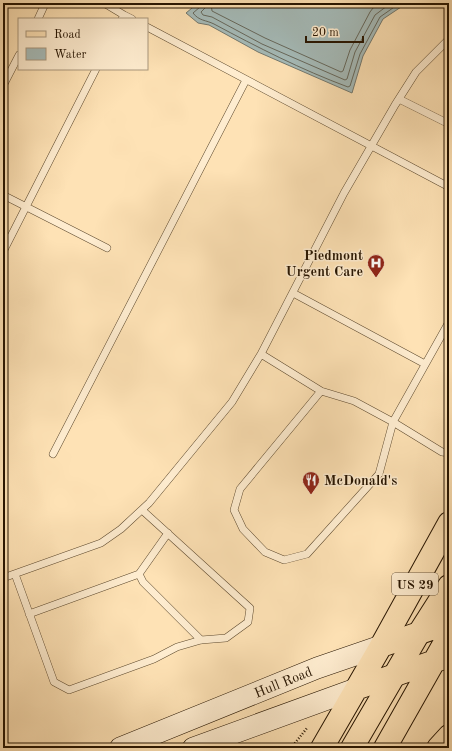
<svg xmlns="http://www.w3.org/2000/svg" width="452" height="751" font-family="'Old Standard TT',serif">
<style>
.water{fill:#a5bbb9;stroke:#72786f}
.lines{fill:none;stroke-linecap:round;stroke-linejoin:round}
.shore{stroke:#66685c;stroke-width:1}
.service-casing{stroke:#5c482d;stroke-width:8}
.secondary-casing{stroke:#261400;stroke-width:22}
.primary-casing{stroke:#261400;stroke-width:24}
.trunk-casing{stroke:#261400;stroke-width:24}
.path{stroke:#261400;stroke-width:2.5;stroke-dasharray:1 2;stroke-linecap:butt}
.service{stroke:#feeccf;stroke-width:7}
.secondary{stroke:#feeccf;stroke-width:21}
.primary{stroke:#fee2b5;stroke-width:22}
.trunk{stroke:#fee2b5;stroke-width:22}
.labels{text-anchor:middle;stroke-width:3;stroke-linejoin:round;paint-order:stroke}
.shield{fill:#feeccf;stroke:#67553e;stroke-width:1}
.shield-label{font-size:13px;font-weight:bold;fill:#261400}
.poi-label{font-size:14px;font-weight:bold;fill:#261400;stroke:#feeccf;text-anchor:end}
.street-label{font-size:14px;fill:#261400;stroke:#feeccf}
</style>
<rect width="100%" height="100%" fill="#fee2b5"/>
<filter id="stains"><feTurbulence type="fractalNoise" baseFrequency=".005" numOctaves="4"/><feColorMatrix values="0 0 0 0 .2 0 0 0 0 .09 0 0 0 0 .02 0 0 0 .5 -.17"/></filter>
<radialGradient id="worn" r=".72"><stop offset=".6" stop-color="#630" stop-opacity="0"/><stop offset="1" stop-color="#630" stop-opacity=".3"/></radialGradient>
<path class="water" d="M198,3H407L383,19L363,56L352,93L258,52L209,25L198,23L186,13Z"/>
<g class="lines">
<path class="shore" d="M200,3V7L193,13C199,21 206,20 214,24C257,47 302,70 348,87L350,86L360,54L380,17L400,3
M205,3V8L201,12L203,15L212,17L262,44L345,80L347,79L355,52L375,15L391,3
M211,3L212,11L265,38L341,72L343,71L350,50L370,12L373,8L380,3"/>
<g class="service-casing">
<path id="service" d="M104,3L124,15
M38,19L44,6
M122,19L124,15L132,19
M147,27L449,187
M3,86L19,55
M399,99L449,124
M3,195L107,248
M3,252L96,69
M293,293L425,364
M261,354L321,391L354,401L393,422L442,452L449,453
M321,391L240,489L234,510L243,529L265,552L284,560L307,554L379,474L393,422L449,322
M53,454L246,80
M15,574L54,682L69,690L154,659L177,647L201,640L226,638L248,622L250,608L142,510
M139,574L168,533
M3,578L101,543L121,529L149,503L232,402L261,354L344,193L395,105L416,72L449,39
M29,614L139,574L143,582L201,640"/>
</g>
<g class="secondary-casing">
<g id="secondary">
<path id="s1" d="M120,748L317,668L381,646"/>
<path d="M193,748L358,688"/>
</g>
</g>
<g class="primary-casing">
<path id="primary" d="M381,646L449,523
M352,748L419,633L449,586"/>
</g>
<g class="trunk-casing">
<path id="trunk" d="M358,688L441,659
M322,748L381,646L449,623
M385,748L449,635
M438,748L449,736"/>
</g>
<path class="path" d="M291,748L307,728"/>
<use href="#service" class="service"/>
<use href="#secondary" class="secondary"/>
<use href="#primary" class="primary"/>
<use href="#trunk" class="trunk"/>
</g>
<defs>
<g id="hospital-pin" transform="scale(0.9)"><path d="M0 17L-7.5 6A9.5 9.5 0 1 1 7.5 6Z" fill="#8f2418" stroke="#feeccf"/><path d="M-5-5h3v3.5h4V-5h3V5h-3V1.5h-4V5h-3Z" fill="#fff"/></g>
<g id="restaurant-pin" transform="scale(0.9)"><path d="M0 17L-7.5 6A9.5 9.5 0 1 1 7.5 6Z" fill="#8f2418" stroke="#feeccf"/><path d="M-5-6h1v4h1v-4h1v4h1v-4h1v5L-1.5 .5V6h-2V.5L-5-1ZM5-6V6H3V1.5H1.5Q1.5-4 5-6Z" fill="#fff"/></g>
</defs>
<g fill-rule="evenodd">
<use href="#hospital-pin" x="376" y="263"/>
<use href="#restaurant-pin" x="311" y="480"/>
</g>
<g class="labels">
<rect class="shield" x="392" y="573" width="46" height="22" rx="3"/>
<g class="shield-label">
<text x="415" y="589">US 29</text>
</g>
<g class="poi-label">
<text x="363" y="260">Piedmont<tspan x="363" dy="16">Urgent Care</tspan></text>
<text x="324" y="485" text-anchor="start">McDonald's</text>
</g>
<g class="street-label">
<text dy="5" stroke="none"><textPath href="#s1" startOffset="176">Hull Road</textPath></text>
</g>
</g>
<rect width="452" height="751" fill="none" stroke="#fee2b5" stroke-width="16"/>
<rect x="4" y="4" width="444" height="743" fill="none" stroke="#261400" stroke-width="2"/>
<rect x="8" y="8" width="436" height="735" fill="none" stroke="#261400"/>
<rect x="18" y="18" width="130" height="52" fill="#feeccf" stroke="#a8967c"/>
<rect x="26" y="31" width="20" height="6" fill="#fee2b5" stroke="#a8967c"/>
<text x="54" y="38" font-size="12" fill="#261400">Road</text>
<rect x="26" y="48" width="20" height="12" fill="#a5bbb9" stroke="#a8967c"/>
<text x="54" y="58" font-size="12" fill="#261400">Water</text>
<path d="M306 36v6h57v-6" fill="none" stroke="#261400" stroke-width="2"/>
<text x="312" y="36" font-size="12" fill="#261400" stroke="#feeccf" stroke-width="3" paint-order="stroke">20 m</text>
<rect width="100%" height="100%" filter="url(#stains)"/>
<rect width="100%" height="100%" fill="url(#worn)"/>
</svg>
